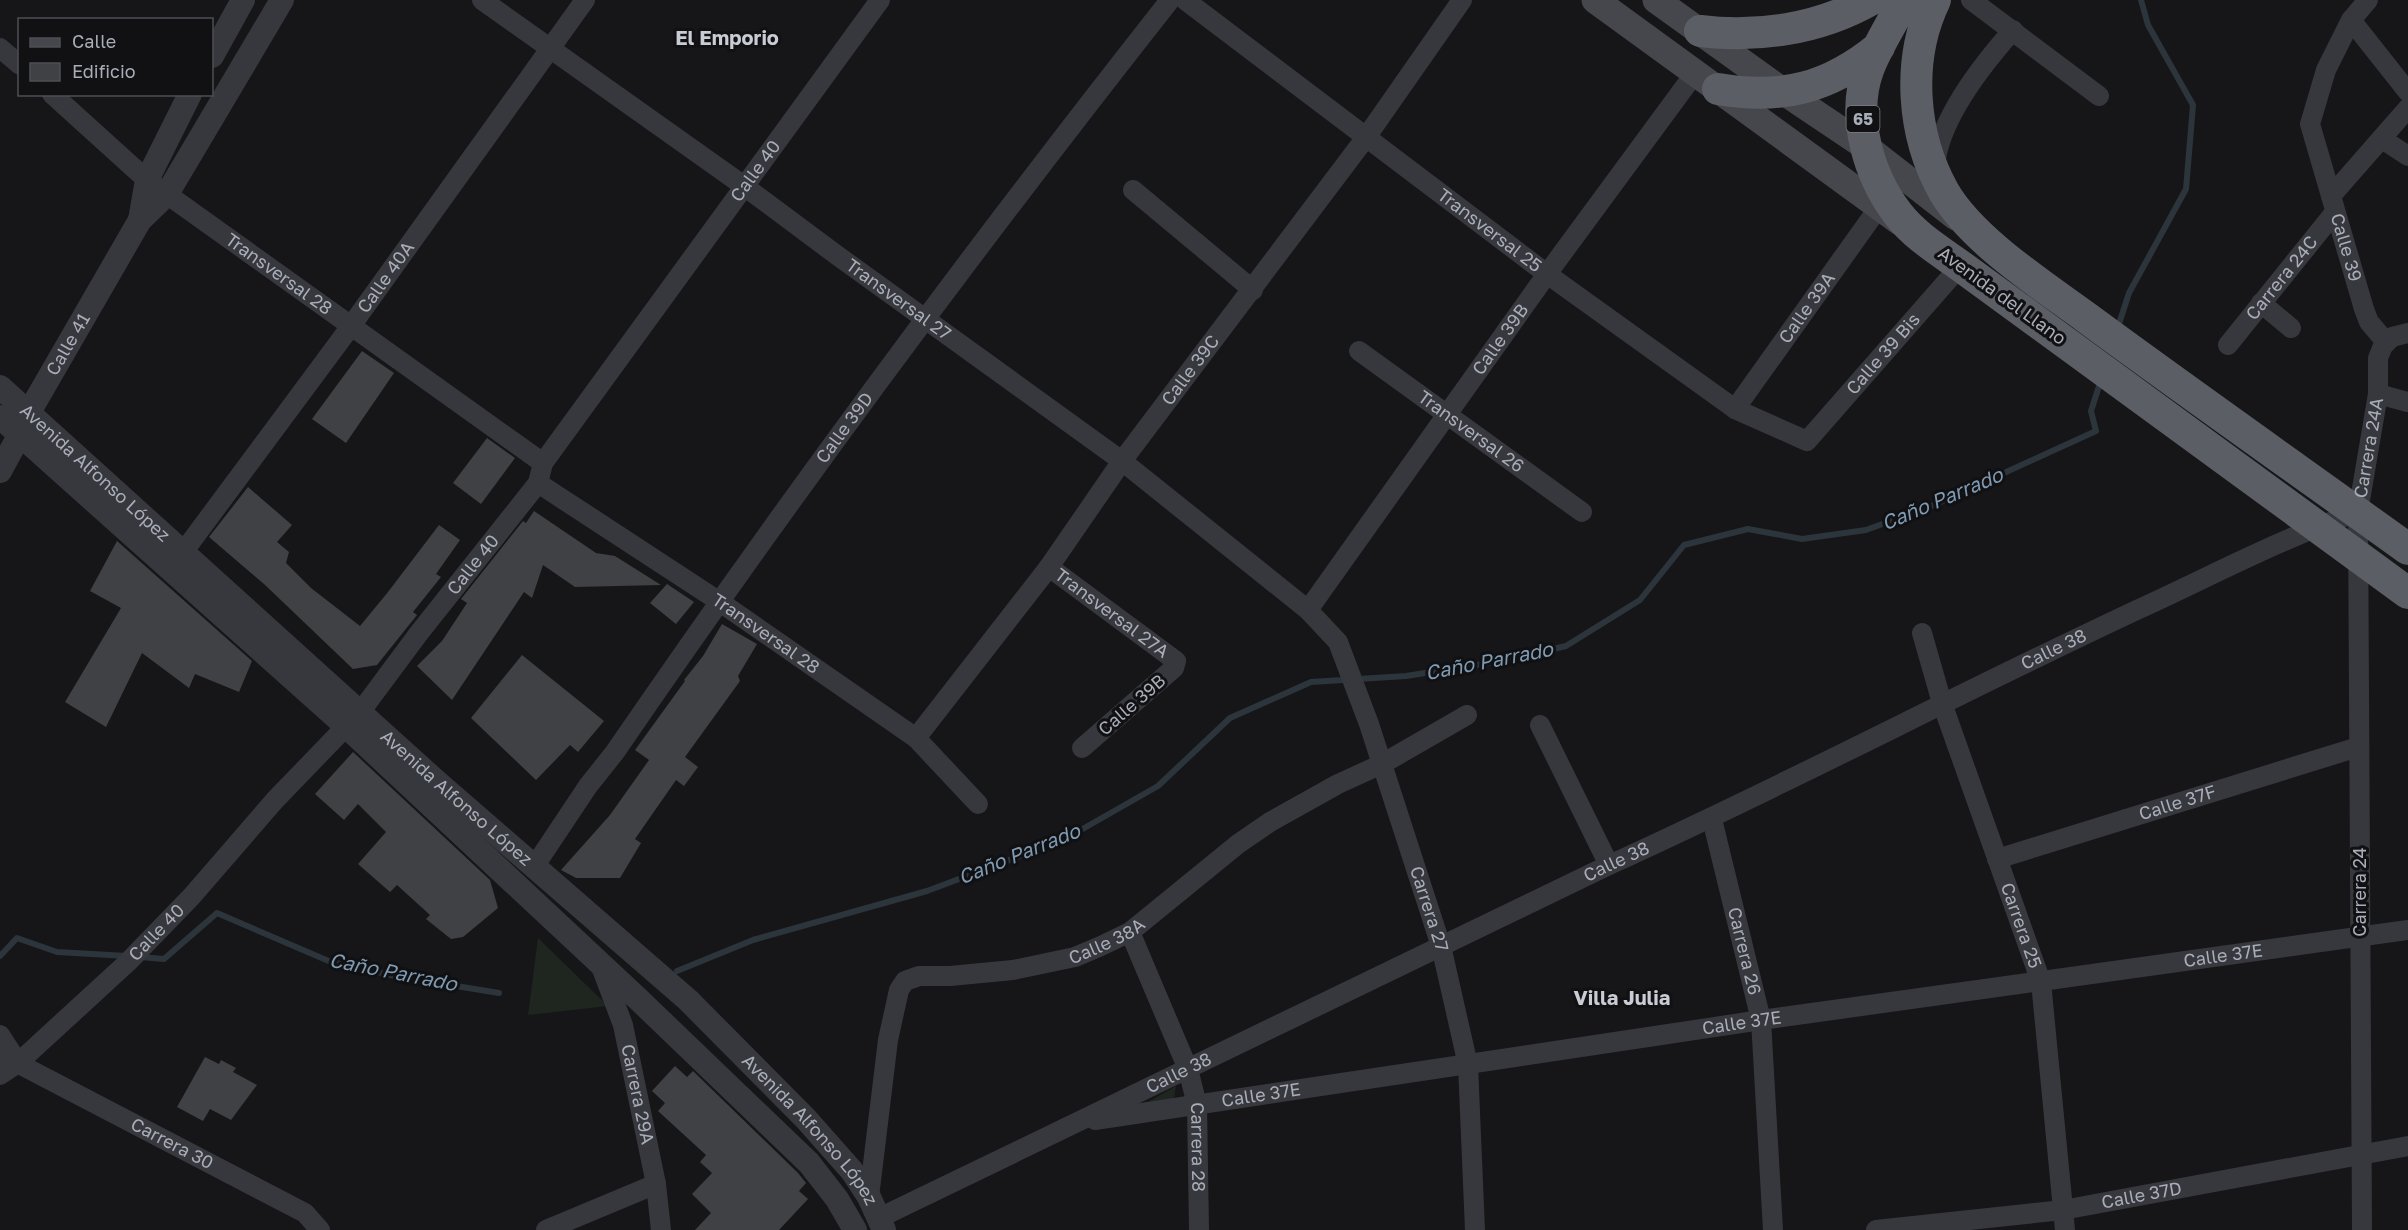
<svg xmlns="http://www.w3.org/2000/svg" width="2408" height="1230" font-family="'Golos Text',sans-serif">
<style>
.green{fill:#1e261f}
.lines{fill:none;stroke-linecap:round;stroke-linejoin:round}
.stream{stroke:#2c353c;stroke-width:6}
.building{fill:#404145}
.minor{stroke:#37383d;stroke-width:20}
.tertiary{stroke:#37383d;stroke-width:24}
.secondary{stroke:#45474d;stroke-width:27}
.trunk{stroke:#5b5e65;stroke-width:32}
.labels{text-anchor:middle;stroke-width:6;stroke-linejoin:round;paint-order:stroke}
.shield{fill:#111113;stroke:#7b7e86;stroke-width:1.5}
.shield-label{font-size:16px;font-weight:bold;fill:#a8adb8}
.street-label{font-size:18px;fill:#a8adb8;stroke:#111113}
.neighbourhood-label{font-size:20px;font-weight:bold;fill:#c9ccd4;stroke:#111113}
.water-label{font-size:20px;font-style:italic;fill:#7f9bb3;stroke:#111113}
</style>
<rect width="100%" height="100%" fill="#161618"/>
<path class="green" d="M538,938L608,1006L528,1015Z
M1176,1086L1172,1113L1127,1114Z"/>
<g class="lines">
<path class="stream" d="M2117,330L2129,293L2186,189L2193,105L2148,25L2141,0
M0,956L17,938L57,952L127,956
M140,957L164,959L217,913L331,962L395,976L499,993
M677,971L753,940L927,891L1065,839L1158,786L1230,718L1311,682L1406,676L1502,661L1566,646L1640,600L1684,545L1748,529L1802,539L1866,530L1934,505L2096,431L2091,411L2101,380"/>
</g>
<path class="building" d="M362,351L394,373L346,443L312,419Z
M487,438L515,458L481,504L453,483Z
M248,487L292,525L277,542L289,552L286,563L311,588L360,626L388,592L439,525L460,540L436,574L441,577L413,612L417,615L377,665L353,669L264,584L209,537Z
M534,511L596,553L615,556L661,585L575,587L543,565L532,598L524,592L452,700L417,666L442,641L467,603L461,599L523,521L526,523Z
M117,541L252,661L239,692L195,674L189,688L142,653L106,727L65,702L121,608L90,591Z
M667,584L694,602L676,624L650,603Z
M722,624L757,644L738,676L740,681L685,757L698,767L684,786L676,780L635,839L641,843L620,878H576L561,870L610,815L649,760L635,750L685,681L684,680L703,656Z
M522,655L604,721L578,752L570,745L536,780L471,718Z
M353,752L490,880L498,908L463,937L451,939L426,919L430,915L397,885L390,892L358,864L386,832L358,804L344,820L315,794Z
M205,1057L219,1064L221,1060L236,1068L233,1072L257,1085L231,1120L210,1109L203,1121L177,1107Z
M675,1066L687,1077L693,1071L798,1173L806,1183L799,1191L808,1199L779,1230H695L711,1213L692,1194L712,1173L700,1162L706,1155L658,1111L665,1103L652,1091Z"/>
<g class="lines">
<g class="minor">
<path id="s1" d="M482,0L744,186L838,256L1122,461L1308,610L1338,642L1369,724L1441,946L1468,1065L1475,1230"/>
<path id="s2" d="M1185,0L1547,274L1735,409L1807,441L1955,272L1962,267"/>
<path d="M1971,0L2099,96"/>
<path id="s3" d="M2368,0L2351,20L2326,70L2310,124L2364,309L2369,322L2386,342"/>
<path d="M2351,20L2408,92"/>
<path d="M0,48L20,65"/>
<path id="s4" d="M52,94L147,180L543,463"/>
<path d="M2382,139L2408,156"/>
<path d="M1935,166C1939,119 1982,65 2013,30"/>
<path d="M1133,190L1253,290"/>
<path d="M2331,196L2408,108"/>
<path d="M2261,303L2291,328"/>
<path id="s5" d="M2228,345L2335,212"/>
<path id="s6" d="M1359,351L1582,512"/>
<path d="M2378,394L2408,402"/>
<path id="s7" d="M1735,409L1879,207"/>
<path id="s8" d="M538,483L720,602L916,738L978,804"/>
<path id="s9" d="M184,551L351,326L585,0"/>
<path id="s10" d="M1049,567L1176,661L1174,668L1082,748"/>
<path id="s11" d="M1308,610L1547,274L1695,73"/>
<path id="s12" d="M1922,633L1942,703L2041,982L2065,1230"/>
<path d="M1540,725L1609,865"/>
<path id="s13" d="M916,738L1049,567L1122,461L1367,136L1462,0"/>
<path id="s14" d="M1712,819L1761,1020L1773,1230"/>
<path id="s15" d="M1997,859L2358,747"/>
<path id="s16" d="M534,867L588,786L615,752C791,495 977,245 1170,0"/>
<path id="s17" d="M1130,932L1188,1069L1197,1105L1199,1230"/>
<path id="s18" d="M600,964L623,1025L656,1184L661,1230"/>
<path d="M0,1035L18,1063"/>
<path id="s19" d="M0,1054L305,1213L320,1230"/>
<path id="s20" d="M0,1075L18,1063L128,962L192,896L275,800L361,711L419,633L538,483L543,463L880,0"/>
<path id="s21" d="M1095,1120L1761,1020L2408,930"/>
<path id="s22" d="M869,1197L888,1040L899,990L905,981L919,976H950L1013,970L1075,957L1101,946L1130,932L1238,844L1270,822L1338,784L1382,764L1467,715"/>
<path id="s23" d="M879,1218L1609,865C1788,784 1961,692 2139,609C2211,576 2282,538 2358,512"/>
<path d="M546,1230L656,1184"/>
<path id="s24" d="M1876,1230L2063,1210L2408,1146"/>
<path id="s25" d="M2362,1230L2358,512L2378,394V358L2383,346L2392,337L2408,333"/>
</g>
<g class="tertiary">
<path d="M212,56L243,0"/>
<path d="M140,220L147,180L190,94"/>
<path id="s26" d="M0,387L438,783L688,1000L806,1119L852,1171L869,1197L884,1230"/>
<path d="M0,417L347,727L636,997L809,1163L837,1199L855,1230"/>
<path id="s27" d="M0,471L19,436L28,414L140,220L167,194L282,0"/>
</g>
<path class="secondary" d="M1595,0L1900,222
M1656,0L1784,92L1866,147L1956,217"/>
<path class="trunk" d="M1904,0C1893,22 1876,48 1868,70C1851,117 1869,176 1898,214C1915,236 1940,251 1962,267L2408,593
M1935,0C1906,60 1912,135 1944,192C1972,240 2042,285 2087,318C2193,396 2301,472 2408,549
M1700,31C1757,38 1819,29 1870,0
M1718,89C1782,100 1829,88 1879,47"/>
</g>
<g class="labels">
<rect class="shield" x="1846.5" y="106" width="33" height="26" rx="4.5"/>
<g class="shield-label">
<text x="1863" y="125">65</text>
</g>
<g class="street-label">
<text dy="6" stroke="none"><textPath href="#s20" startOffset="1184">Calle 40</textPath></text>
<text dy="6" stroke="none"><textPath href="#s2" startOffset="382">Transversal 25</textPath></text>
<text dy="6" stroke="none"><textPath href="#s3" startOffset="267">Calle 39</textPath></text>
<text dy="6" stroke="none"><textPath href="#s4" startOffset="290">Transversal 28</textPath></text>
<text dy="6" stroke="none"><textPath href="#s9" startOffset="340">Calle 40A</textPath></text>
<text dy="6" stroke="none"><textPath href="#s5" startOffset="86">Carrera 24C</textPath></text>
<text transform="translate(2002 296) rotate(36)" y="6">Avenida del Llano</text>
<text dy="6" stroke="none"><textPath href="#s1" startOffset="513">Transversal 27</textPath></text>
<text dy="6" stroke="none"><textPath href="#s7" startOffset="124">Calle 39A</textPath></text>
<text dy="6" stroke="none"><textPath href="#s11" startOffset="332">Calle 39B</textPath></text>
<text dy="6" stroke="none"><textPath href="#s27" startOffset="144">Calle 41</textPath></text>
<text dy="6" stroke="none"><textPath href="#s2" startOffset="880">Calle 39 Bis</textPath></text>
<text dy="6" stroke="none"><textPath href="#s13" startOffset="459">Calle 39C</textPath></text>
<text dy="6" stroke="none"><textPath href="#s16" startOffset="538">Calle 39D</textPath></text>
<text dy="6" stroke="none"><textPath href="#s6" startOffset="138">Transversal 26</textPath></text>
<text dy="6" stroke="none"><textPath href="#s25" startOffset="783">Carrera 24A</textPath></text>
<text dy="6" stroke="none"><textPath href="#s26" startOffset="128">Avenida Alfonso López</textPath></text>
<text dy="6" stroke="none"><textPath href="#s20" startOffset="698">Calle 40</textPath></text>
<text dy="6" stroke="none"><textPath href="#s10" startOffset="78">Transversal 27A</textPath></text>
<text dy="6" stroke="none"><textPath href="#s8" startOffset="273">Transversal 28</textPath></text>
<text dy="6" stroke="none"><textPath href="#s23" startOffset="1305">Calle 38</textPath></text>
<text transform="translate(1132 705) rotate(-41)" y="6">Calle 39B</text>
<text dy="6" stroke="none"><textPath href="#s26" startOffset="614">Avenida Alfonso López</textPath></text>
<text dy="6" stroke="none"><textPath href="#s15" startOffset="189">Calle 37F</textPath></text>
<text dy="6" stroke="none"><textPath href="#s23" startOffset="819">Calle 38</textPath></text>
<text transform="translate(2360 892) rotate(-90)" y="6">Carrera 24</text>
<text dy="6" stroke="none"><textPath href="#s1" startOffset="1353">Carrera 27</textPath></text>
<text dy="6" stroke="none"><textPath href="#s12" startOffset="309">Carrera 25</textPath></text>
<text dy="6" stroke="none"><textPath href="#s20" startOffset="212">Calle 40</textPath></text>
<text dy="6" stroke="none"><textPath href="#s22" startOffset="428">Calle 38A</textPath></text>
<text dy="6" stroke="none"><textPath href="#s14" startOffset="136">Carrera 26</textPath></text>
<text dy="6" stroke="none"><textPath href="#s21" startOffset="1140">Calle 37E</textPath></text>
<text dy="6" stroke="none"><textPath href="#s21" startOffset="654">Calle 37E</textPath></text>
<text dy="6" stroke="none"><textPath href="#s23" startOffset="333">Calle 38</textPath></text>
<text dy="6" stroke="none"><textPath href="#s18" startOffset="136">Carrera 29A</textPath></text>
<text dy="6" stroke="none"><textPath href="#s21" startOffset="168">Calle 37E</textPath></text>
<text dy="6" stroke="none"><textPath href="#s26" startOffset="1100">Avenida Alfonso López</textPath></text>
<text dy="6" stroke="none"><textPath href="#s19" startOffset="194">Carrera 30</textPath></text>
<text dy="6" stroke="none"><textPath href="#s17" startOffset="228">Carrera 28</textPath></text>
<text dy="6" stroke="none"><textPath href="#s24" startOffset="268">Calle 37D</textPath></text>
</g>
<g class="neighbourhood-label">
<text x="727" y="45">El Emporio</text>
<text x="1622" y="1005">Villa Julia</text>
</g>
<g class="water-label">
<text transform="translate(1942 499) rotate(-23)" y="7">Caño Parrado</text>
<text transform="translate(1489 661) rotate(-11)" y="7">Caño Parrado</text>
<text transform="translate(1019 854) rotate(-22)" y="7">Caño Parrado</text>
<text transform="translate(393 972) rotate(11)" y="7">Caño Parrado</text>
</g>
</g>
<rect x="18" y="18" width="195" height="78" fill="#111113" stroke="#4d4f55" stroke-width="1.5"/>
<rect x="30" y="38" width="30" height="9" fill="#45474d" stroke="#4d4f55" stroke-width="1.5"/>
<text x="72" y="48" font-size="18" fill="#a8adb8">Calle</text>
<rect x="30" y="63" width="30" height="18" fill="#404145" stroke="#4d4f55" stroke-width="1.5"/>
<text x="72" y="78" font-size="18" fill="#a8adb8">Edificio</text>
</svg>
